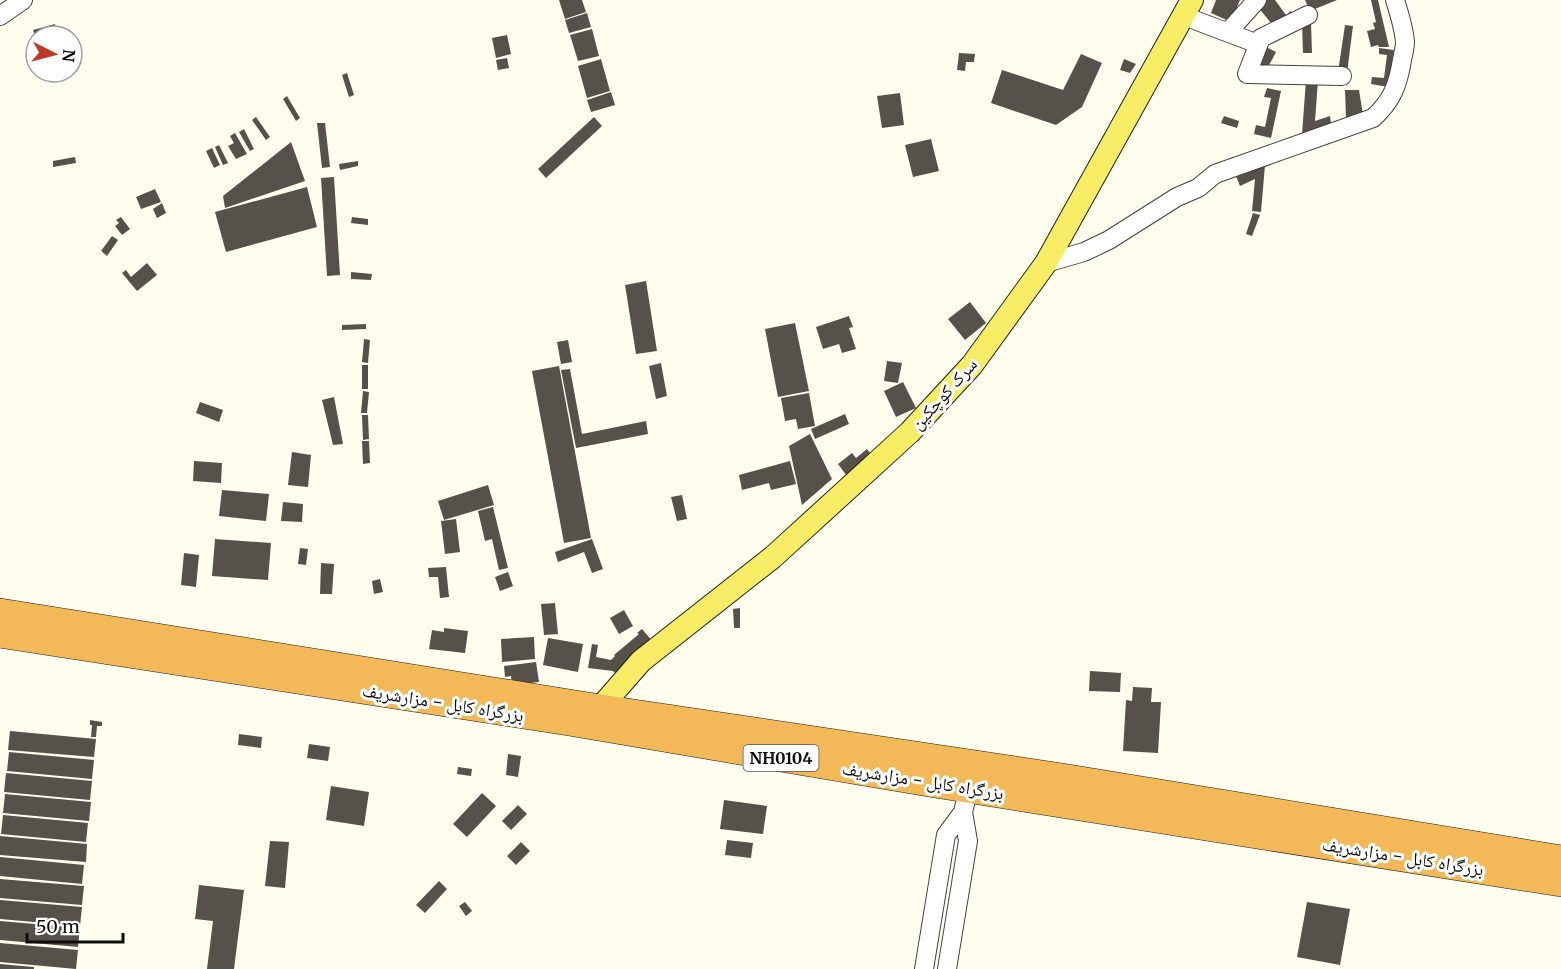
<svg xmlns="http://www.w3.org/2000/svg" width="1561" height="969" font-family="Merriweather,'Noto Naskh Arabic',serif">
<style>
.building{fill:#56514a}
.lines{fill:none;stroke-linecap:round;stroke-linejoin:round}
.minor-casing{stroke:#404040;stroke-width:20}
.major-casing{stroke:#1e1e1e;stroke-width:24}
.highway-casing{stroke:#1e1e1e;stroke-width:28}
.minor{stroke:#fff;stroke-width:18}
.major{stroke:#f7ec66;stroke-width:22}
.highway{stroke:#f3b858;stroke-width:27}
.labels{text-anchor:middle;stroke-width:6;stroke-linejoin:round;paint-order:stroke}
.shield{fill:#fff;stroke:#565656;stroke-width:1.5}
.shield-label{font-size:16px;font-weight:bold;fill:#0d0d0d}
.street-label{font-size:18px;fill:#0d0d0d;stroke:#fff}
</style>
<rect width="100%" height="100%" fill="#fffeee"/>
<path class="building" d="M559,0H582L586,12L565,19Z
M1216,0H1240L1231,22L1211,13Z
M1267,0H1275L1286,15L1291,11L1294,16L1275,28L1258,7Z
M1305,0H1337L1310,11Z
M1371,0H1378L1389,47H1379L1378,45L1371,47L1367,31L1375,29L1373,23L1376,22Z
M587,13L591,27L569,33L565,20Z
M1302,23H1311L1312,53H1303Z
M55,24L57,32L45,36H35L33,30Z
M1345,25L1353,26L1347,73L1338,72Z
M592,29L599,56L578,61L570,35Z
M507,35L511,54L496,58L492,38Z
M1264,46L1276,52L1266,71L1255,72Z
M1379,48L1394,50L1388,87L1371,84L1372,77L1384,78L1387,55L1379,54Z
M959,53L975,54L974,62H966L965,71L957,70Z
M1081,54L1102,63L1082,107L1056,125L991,103L1002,70L1063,90Z
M507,58L509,68L498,70L496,60Z
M601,59L610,91L587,98L578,66Z
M1124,59L1136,64L1130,73L1120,70Z
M347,73L354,95L349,97L342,75Z
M1306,80L1318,81L1315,121L1330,116L1331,124L1302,134Z
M1267,88L1281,91L1271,138L1254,134L1256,125L1265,127L1271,98L1264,97Z
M1345,90H1359L1363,115L1346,118Z
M611,92L615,105L591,112L587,100Z
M900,93L904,125L882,128L877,96Z
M287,96L300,118L296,121L283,99Z
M1224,116L1239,121L1237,128L1221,123Z
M256,117L270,137L266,140L252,120Z
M594,117L602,126L546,178L538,169Z
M317,123H325L330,167L322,168Z
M244,129L254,149L250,151L239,132Z
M235,133L247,154L236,159L228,146L234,143L230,136Z
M931,139L939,171L913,177L905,145Z
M291,142L305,181L225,208L223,196Z
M219,145L228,163L223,165L215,147Z
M212,148L220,165L214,168L206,151Z
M75,157L76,163L53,167V161Z
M358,161V166L340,170L339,164Z
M1265,165L1261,212L1252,211L1255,179L1240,186L1236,176Z
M334,177L340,275L327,276L321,178Z
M307,187L317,227L226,252L215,212Z
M155,189L161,202L141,209L136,197Z
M162,203L166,213L157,218L153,209Z
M1253,213L1260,215L1252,236L1246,234Z
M121,217L130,229L122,235L115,226L119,223L116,220Z
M352,217L368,219V225L351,223Z
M112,236L118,240L107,256L101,251Z
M147,263L157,275L137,291L122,273L126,270L131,277Z
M351,272L372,274L371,280L351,279Z
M646,281L657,351L636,354L625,285Z
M970,302L986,323L965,340L948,319Z
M849,316L853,327L849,328L856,349L842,353L839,344L823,349L816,327Z
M795,323L809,391L778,397L765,329Z
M366,324V329L342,330V325Z
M364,339L370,340L368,363L362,362Z
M568,340L572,362L561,364L557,342Z
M887,361L902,363L898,383L884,381Z
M661,363L667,396L656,399L649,366Z
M362,365H368V389H362Z
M559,366L591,538L564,543L532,371Z
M570,369L582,434L646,421L648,434L576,448L561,370Z
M903,382L916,408L896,417L884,391Z
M363,391L369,392L367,413H361Z
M809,393L815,426L798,429L796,419L785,421L781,398Z
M334,397L343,444L333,445L322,400Z
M200,402L223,410L219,422L196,413Z
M845,414L849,424L815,439L811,429Z
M362,415H368L369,439L363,440Z
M810,434L832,479L802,505L789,446Z
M362,441H369L370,463L363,464Z
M867,449L873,457L847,476L838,464L852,453L856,458Z
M292,452L311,455L308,487L288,485Z
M194,461L222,463L221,483L193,481Z
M790,461L796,484L771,490L769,483L742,490L739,475Z
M488,485L494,505L444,520L438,501Z
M222,490L269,494L266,521L219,516Z
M682,495L687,519L677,521L671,497Z
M283,502L303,504L302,522L281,521Z
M493,507L508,568L499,570L492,539L485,541L478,511Z
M456,519L460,552L445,554L441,521Z
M215,539L271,543L268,580L212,576Z
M592,539L603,569L592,573L584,552L558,562L555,552Z
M300,548L308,549L306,565L298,564Z
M184,553L199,555L196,587L181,585Z
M321,563L334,564L332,594H320Z
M446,567L449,597L440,598L438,577H429L428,568Z
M508,572L513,586L500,591L495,577Z
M380,579L383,592L374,594L372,581Z
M555,603L558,634L544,635L541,604Z
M740,608V628H734L733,609Z
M624,610L633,626L619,634L610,618Z
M444,628L468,631L465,653L429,649L432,630L444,632Z
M642,629L654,643L615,673L613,671L588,668L592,644L598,645L596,657L611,660L615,656L614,655L639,634L637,633Z
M534,637L535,659L502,662L501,639Z
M548,638L583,644L578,672L543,665Z
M536,662L539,682L512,685L511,676L505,677L504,666Z
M1090,671L1121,673L1120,692L1089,691Z
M1133,687L1152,688L1151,702H1161L1158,753L1123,751L1126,700L1132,701Z
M90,720L102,722V726H97L96,737H91L92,725H90Z
M10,731L96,739L94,757L8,750Z
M239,734L262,737L261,748L238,745Z
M309,744L330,747L328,761L307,758Z
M9,752L94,760L92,779L7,771Z
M508,754L521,756L518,777L506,775Z
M458,767L472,769L471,776L457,774Z
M6,773L92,781L90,800L4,792Z
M331,786L369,792L364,826L326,820Z
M482,793L496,806L467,837L453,824Z
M5,794L91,802L89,821L3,813Z
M724,800L767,806L763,834L720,829Z
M518,805L527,814L511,830L502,821Z
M3,815L88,823L86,842L1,834Z
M0,836L87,844L86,862L0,855Z
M727,840L753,843L751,858L725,855Z
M270,841L289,842L285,888L265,886Z
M521,842L530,851L516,865L507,856Z
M0,857L84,865L82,884L0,876Z
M0,879L84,886L82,905L0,898Z
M439,881L447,889L425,913L416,905Z
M199,885L244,890L234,969H207L213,921L195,919Z
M0,900L82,907L80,926L0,919Z
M465,902L472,911L466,916L459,906Z
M1307,902L1350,909L1340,965L1297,957Z
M0,921L80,928L78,947L0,940Z
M0,943L78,950L76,969L0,962Z
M0,964L34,967V969H0Z"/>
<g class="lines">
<g class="minor-casing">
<path id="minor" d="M1308,15L1261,38L1247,74L1342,76
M0,16L23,0
M1184,16L1258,44
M1228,32L1257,0
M1046,263L1084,252L1109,240L1177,197L1198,188L1215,174L1373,118C1392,101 1398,85 1402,60C1403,54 1405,48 1405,42C1404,28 1399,13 1395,0
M924,969L946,835L963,812L969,788
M947,969L968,841L963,812"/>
</g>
<g class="major-casing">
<path id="major" d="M600,708L641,661L773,557L910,432L972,365L1046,263L1192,0"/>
</g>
<g class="highway-casing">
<path id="highway" d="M0,612L600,708L1062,777L1561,859
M0,634L569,722L929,783L1561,883"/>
</g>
<use href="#minor" class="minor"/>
<use href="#major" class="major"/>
<use href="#highway" class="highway"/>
</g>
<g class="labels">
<rect class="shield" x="743.5" y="745" width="75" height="26" rx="4.5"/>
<g class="shield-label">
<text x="781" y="764">NH0104</text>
</g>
<g class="street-label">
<text transform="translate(944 394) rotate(-48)" y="6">سرک کوچکین</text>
<text transform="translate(443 703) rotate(9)" y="6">بزرگراه کابل - مزارشریف</text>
<text transform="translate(923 781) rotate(9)" y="6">بزرگراه کابل - مزارشریف</text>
<text transform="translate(1403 857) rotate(9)" y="6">بزرگراه کابل - مزارشریف</text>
</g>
</g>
<g transform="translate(54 54) rotate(96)"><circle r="28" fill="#ffffff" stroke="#9e9e9e" stroke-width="1.5"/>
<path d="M0-4.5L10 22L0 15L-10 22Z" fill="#bd3826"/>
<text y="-9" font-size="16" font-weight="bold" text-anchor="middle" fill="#0d0d0d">N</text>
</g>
<path d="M27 933v9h96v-9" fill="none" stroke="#0d0d0d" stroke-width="3"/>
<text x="36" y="933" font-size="18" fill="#0d0d0d" stroke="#ffffff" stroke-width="4.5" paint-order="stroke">50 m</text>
</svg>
